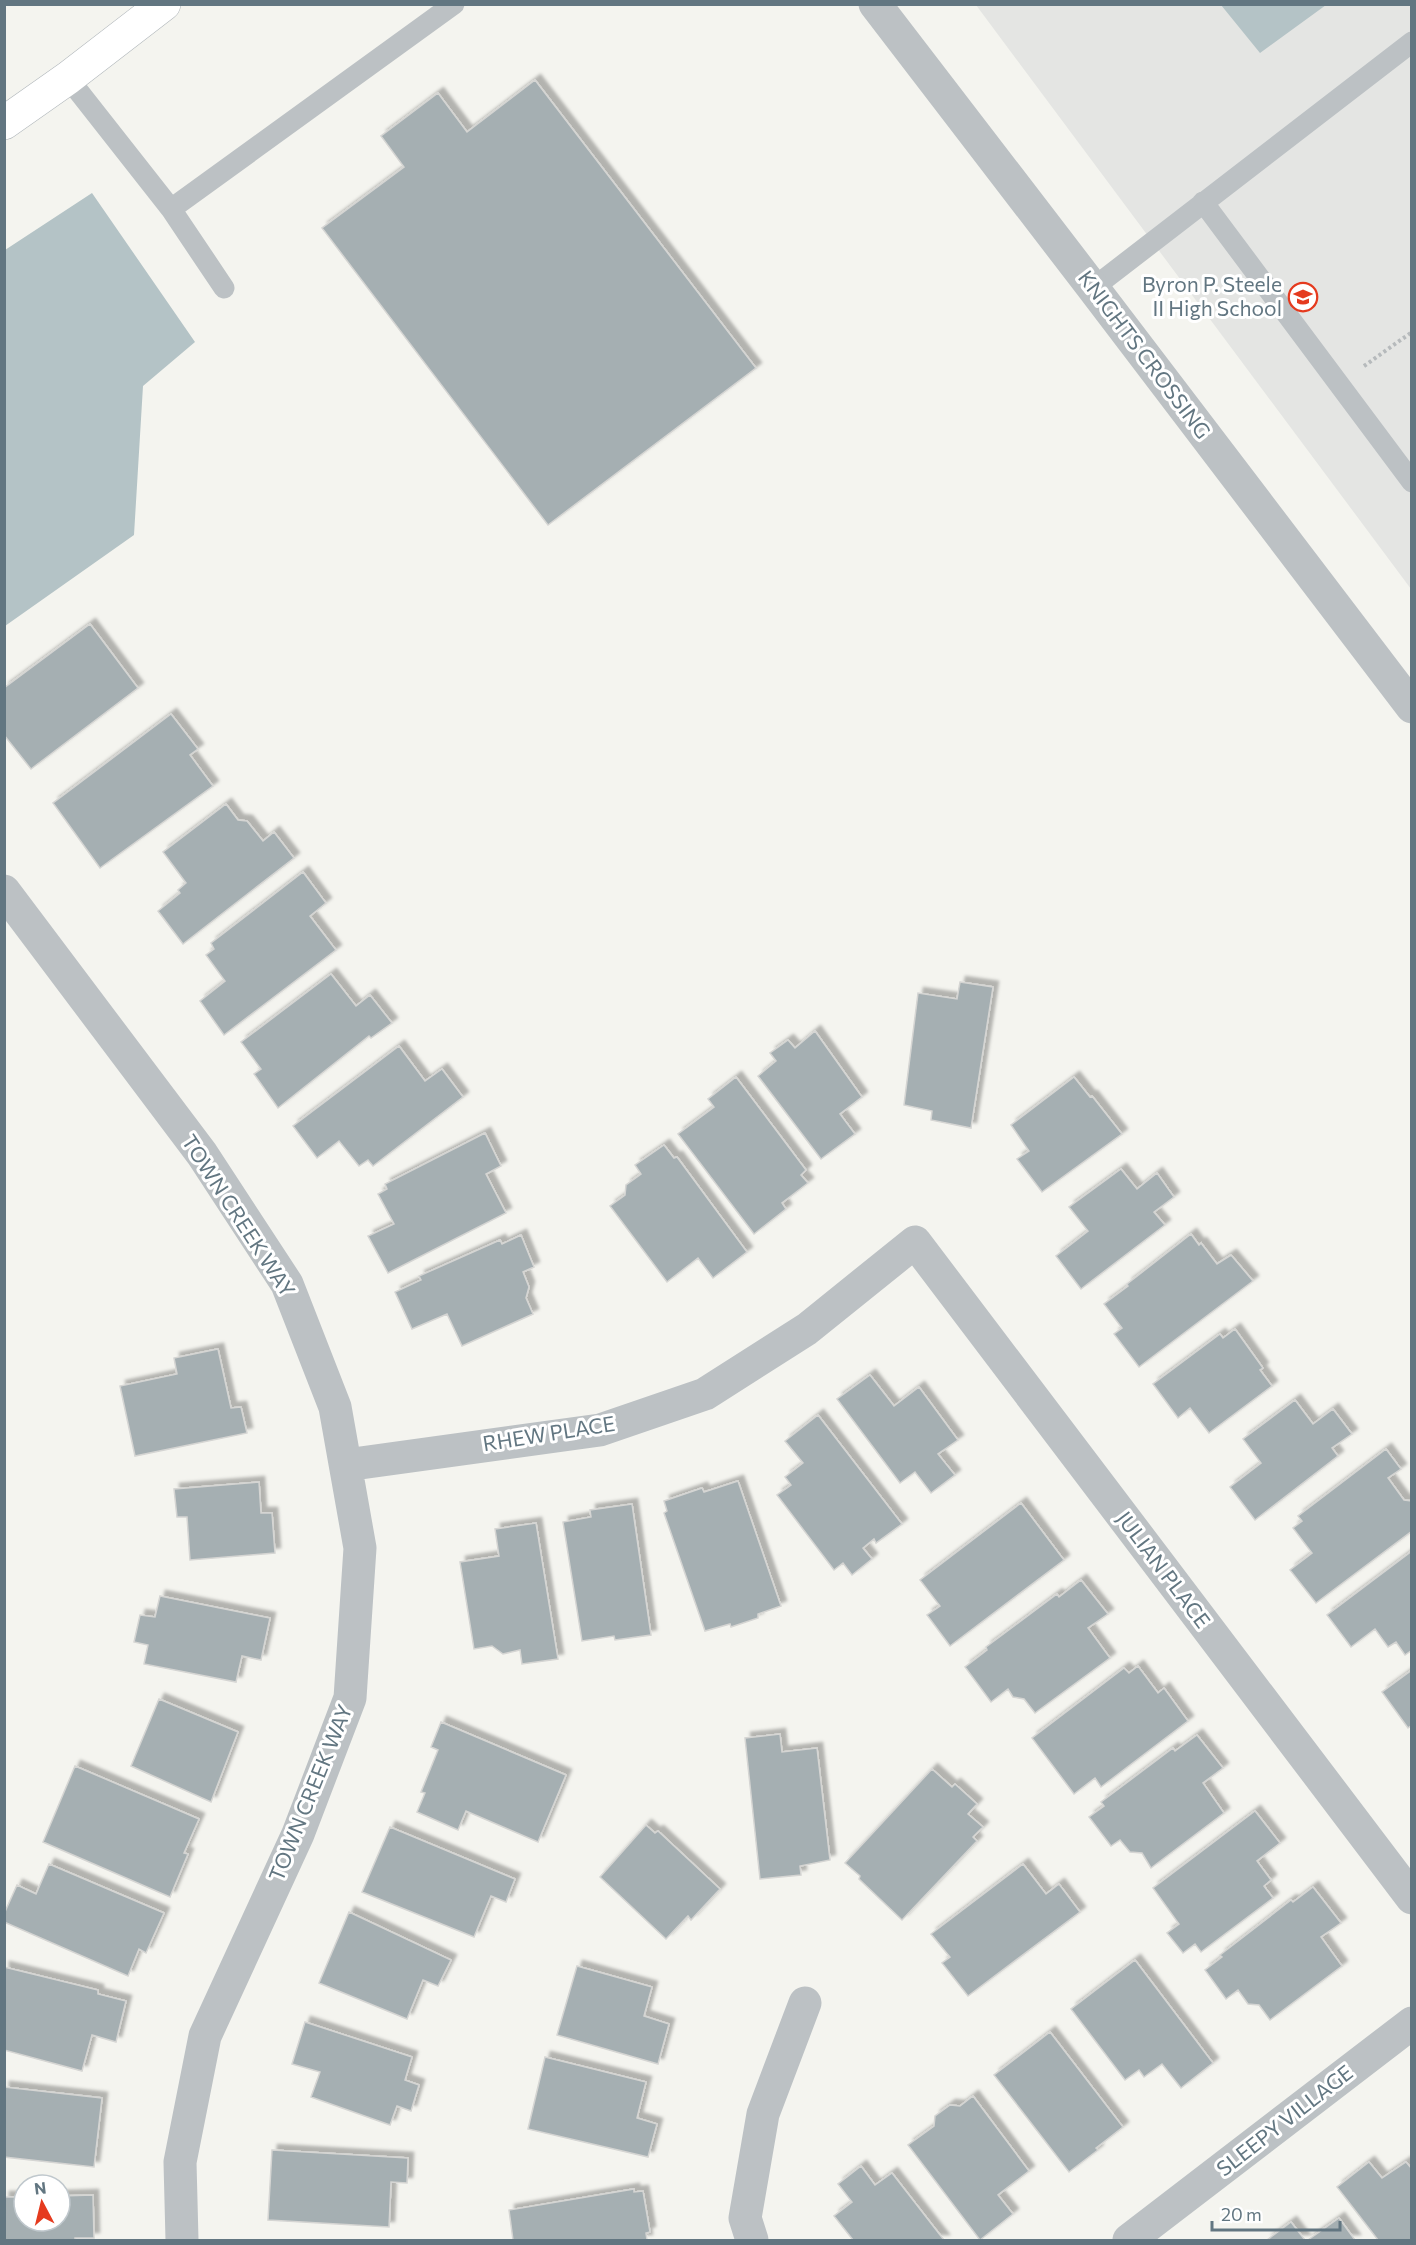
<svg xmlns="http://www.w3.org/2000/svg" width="1416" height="2245" font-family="Commissioner,sans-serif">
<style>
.built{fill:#e4e5e3}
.water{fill:#b4c3c6}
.building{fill:#a5afb2;stroke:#d5d5d3;stroke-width:1.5;filter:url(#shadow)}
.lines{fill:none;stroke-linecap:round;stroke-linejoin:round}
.secondary-casing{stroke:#b1b7bb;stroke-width:34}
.path{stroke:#b6babc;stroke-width:4;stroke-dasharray:3 3;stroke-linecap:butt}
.lane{stroke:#bcc1c4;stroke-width:21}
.street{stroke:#bcc1c4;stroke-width:33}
.secondary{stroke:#fff;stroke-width:33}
.labels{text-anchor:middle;stroke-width:6;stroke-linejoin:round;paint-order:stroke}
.poi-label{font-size:21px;fill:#627681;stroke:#fff;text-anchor:end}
.street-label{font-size:21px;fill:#627681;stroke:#fff}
</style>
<defs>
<filter id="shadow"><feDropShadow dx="5.5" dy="-5.5" stdDeviation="1.5" flood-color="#0004"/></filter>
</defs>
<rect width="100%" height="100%" fill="#f4f4ef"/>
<path class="built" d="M976,5H1411V589Z"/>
<path class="water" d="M1221,5H1326L1260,53Z
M92,193L195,342L143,386L134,535L5,626V250Z"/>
<path class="building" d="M535,80L756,368L548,525L322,228L404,167L381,136L438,93L467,132Z
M90,624L138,688L31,769L4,735V688Z
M171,714L198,749L190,755L213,786L100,868L53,803Z
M226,804L238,820L247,821L263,841L274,832L294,858L183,944L158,911L180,893L178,890L186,883L163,852Z
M303,872L326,903L310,916L336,950L224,1035L200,1001L225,981L206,955L214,949L211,943Z
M331,974L356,1006L370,995L392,1023L371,1038L369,1036L278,1108L254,1074L261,1069L241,1042Z
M960,982L993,987L971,1128L931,1120L932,1111L904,1105L918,993L957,999Z
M815,1031L862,1097L840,1114L855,1134L821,1159L758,1076L776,1061L770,1053L788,1040L795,1048Z
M399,1046L425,1081L442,1069L463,1097L373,1166L368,1160L359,1166L339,1141L317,1158L293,1126Z
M736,1077L806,1170L801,1175L808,1183L782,1203L786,1209L754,1234L678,1134L714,1107L708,1099Z
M1074,1077L1090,1097L1092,1096L1122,1134L1042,1192L1017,1159L1029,1151L1011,1125Z
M485,1133L501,1166L486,1174L506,1213L388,1273L368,1236L394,1224L378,1194L387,1189L385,1184Z
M664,1145L674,1158L677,1157L747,1252L713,1278L698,1258L667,1282L610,1206L625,1195L626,1185L641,1174L635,1165Z
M1121,1169L1137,1189L1157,1173L1174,1197L1154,1212L1165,1225L1081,1289L1056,1256L1088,1231L1069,1207Z
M1191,1234L1199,1245L1201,1243L1217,1264L1231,1255L1253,1281L1139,1367L1114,1334L1122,1328L1104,1304L1128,1286L1127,1284Z
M521,1235L534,1267L523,1272L529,1287L526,1298L533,1314L462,1346L447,1314L412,1329L395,1292L421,1280L419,1276L500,1240L502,1244Z
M1235,1329L1263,1368L1260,1370L1272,1386L1209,1433L1190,1408L1178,1418L1153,1384L1220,1334L1223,1338Z
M218,1349L231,1408L241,1407L247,1433L135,1456L120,1386L177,1374L174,1358Z
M870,1375L894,1406L919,1387L958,1440L938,1454L955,1475L931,1493L915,1472L900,1483L837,1399Z
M1295,1400L1313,1424L1333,1409L1352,1434L1332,1448L1338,1456L1255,1520L1230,1487L1261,1463L1243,1439Z
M818,1415L902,1524L876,1543L874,1539L863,1548L872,1559L852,1575L843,1563L834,1570L777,1495L791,1485L785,1477L803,1463L785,1441Z
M1386,1449L1401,1469L1388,1478L1404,1500L1412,1501V1531L1316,1603L1290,1570L1312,1553L1293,1528L1302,1521L1298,1516Z
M738,1481L781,1606L758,1614V1618L731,1627L730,1624L705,1631L664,1513L667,1511L664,1501L702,1488L704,1492Z
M259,1482L261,1513H272L275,1553L190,1560L187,1517H177L174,1489Z
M1021,1503L1064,1560L950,1646L927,1615L940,1606L920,1580Z
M632,1504L651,1635L615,1640L614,1636L582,1641L563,1522L591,1517L590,1510Z
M536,1523L558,1659L522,1664L520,1650L503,1654L492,1646L474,1649L460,1562L499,1556L495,1529Z
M1412,1551V1650L1405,1655L1396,1642L1388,1647L1375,1629L1351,1647L1327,1615Z
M1081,1580L1108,1614L1088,1628L1110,1658L1035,1713L1024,1699L1013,1697L1008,1689L991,1702L965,1667L987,1650L986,1647L1057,1594L1059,1597Z
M160,1596L270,1618L261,1660L242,1656L236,1682L144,1664L148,1645L134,1642L140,1615L155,1617Z
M1138,1666L1158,1693L1164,1688L1188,1721L1101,1787L1095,1778L1074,1794L1032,1738L1124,1668L1129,1673Z
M1412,1670V1725L1408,1728L1382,1692Z
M159,1699L238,1732L211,1802L131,1766Z
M441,1722L566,1775L538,1842L466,1811L458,1830L417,1812L425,1793L421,1792L438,1750L431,1747Z
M780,1734L782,1752L817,1748L830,1860L800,1866L801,1875L760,1879L745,1738Z
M1197,1735L1223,1768L1203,1783L1224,1813L1151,1868L1142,1853L1130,1852L1120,1840L1111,1846L1089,1817L1104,1806L1101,1802L1173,1748L1175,1751Z
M75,1766L199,1819L184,1853L188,1854L170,1897L43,1842Z
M932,1769L952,1787L955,1784L977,1804L968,1814L983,1827L973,1837L977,1841L902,1920L859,1879L860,1876L845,1863Z
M1255,1811L1280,1843L1257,1861L1271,1880L1264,1886L1273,1898L1201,1952L1195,1944L1183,1953L1167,1933L1179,1924L1153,1888Z
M646,1825L655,1833L658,1831L720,1889L691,1920L688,1916L666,1939L600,1877Z
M390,1827L515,1879L506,1902L491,1896L474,1937L362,1892Z
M49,1864L164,1913L146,1953L139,1949L128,1976L4,1922V1914L17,1885L36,1894Z
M1023,1864L1046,1894L1059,1884L1080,1912L968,1996L942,1963L950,1957L931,1934Z
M1313,1887L1341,1923L1321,1937L1342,1966L1270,2020L1259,2005L1248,2004L1238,1990L1226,1999L1205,1970L1222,1957L1220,1955L1291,1900L1293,1902Z
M349,1912L451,1960L438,1986L423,1980L407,2019L319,1983Z
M1135,1960L1213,2063L1181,2088L1162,2064L1144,2077L1139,2070L1125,2080L1071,2009Z
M577,1966L652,1987L644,2016L669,2024L658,2064L557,2035Z
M4,1967L98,1990V1994L126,2001L116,2042L92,2035L82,2071L4,2050Z
M305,2022L412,2057L405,2080L419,2085L411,2111L397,2106L390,2125L311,2097L320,2072L292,2064Z
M1050,2032L1123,2127L1096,2148L1098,2150L1069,2172L994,2075Z
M545,2057L646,2082L637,2118L657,2124L648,2157L528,2129Z
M4,2087L102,2098L94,2167L4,2157Z
M973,2096L1029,2171L998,2195L1013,2214L980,2240L908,2145L934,2126L935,2116L950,2105L960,2106Z
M272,2150L408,2158L407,2183L391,2182L389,2227L268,2220Z
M1369,2162L1382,2178L1406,2162L1412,2169V2240H1378L1337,2187Z
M861,2166L875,2185L892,2173L944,2240H853L834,2216L852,2202L838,2184Z
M634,2189V2192L643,2191L650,2232L646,2233L647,2240H513L509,2210Z
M93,2195L94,2238H75V2240H4V2197H24V2221H60V2196Z
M1339,2218L1355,2240H1308Z
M1291,2222L1305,2240H1267Z"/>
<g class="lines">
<g class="secondary-casing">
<path id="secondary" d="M4,123L68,78L164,4"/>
</g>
<path class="path" d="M1364,366L1412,332"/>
<path class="lane" d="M68,78L171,209L454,4
M1203,202L1412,482
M171,209L224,288
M1093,288L1412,42"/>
<path class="street" d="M875,4L1093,288L1412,707
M4,891L202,1154L287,1284L335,1407L360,1548L350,1698L298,1834L205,2036L180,2162L182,2240
M346,1465L600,1430L705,1394L807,1329L915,1242L1412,1898
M752,2240L745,2218L763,2114L805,2003
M1129,2240L1412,2023"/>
<use href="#secondary" class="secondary"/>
</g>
<defs>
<g id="school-ring" transform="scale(1.5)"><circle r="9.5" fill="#fff" stroke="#e53a1e" stroke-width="1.5"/><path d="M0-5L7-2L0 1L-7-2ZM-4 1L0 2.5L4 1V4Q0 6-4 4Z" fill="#e53a1e"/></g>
</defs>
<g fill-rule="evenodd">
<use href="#school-ring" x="1303" y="297"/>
</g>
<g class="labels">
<g class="poi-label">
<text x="1282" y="292">Byron P. Steele<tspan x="1282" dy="24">II High School</tspan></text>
</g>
<g class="street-label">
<text transform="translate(1144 355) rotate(53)" y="7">KNIGHTS CROSSING</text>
<text transform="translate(238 1216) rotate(57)" y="7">TOWN CREEK WAY</text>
<text transform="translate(549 1434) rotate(-9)" y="7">RHEW PLACE</text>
<text transform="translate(1163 1570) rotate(53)" y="7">JULIAN PLACE</text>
<text transform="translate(311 1793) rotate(-68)" y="7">TOWN CREEK WAY</text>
<text transform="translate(1285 2121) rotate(-38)" y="7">SLEEPY VILLAGE</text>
</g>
</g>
<rect width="1416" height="2245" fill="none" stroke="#627681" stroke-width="12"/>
<g transform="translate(42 2203) rotate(353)"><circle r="28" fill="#ffffff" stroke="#c0c8cd" stroke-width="1.5"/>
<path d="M0-4.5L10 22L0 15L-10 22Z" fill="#e53a1e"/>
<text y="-9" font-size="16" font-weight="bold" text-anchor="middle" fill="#627681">N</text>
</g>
<path d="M1212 2221v9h128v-9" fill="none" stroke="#627681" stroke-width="3"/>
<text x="1221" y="2221" font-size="18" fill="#627681" stroke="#ffffff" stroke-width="4.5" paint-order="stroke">20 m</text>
</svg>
